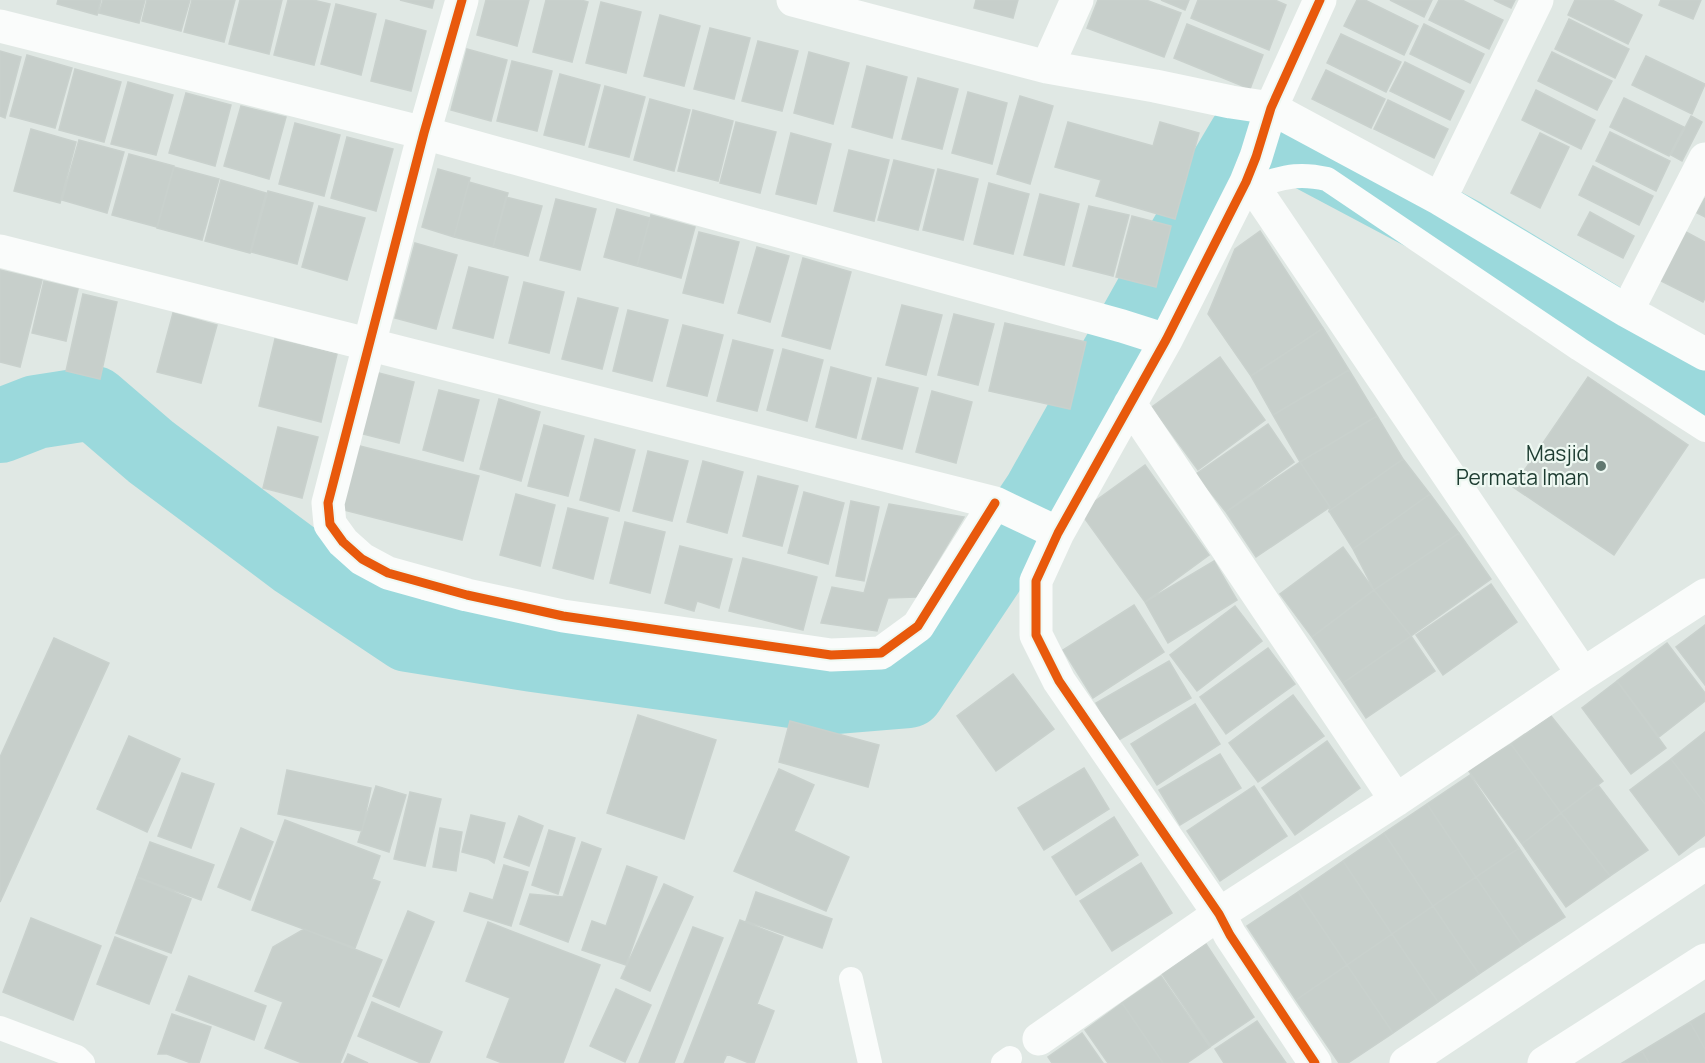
<svg xmlns="http://www.w3.org/2000/svg" width="1705" height="1063" font-family="Manrope,sans-serif">
<style>
.lines{fill:none;stroke-linecap:round;stroke-linejoin:round}
.river{stroke:#9bd9dc;stroke-width:74}
.building{fill:#c7cfcb;stroke:#c9d1cd;stroke-width:1.5}
.lane{stroke:#fafcfb;stroke-width:24}
.street{stroke:#fafcfb;stroke-width:33}
.cycleway-casing{stroke:#eef8f2;stroke-width:13}
.cycleway{stroke:#e8590c;stroke-width:9}
.poi-dot{fill:#617870;stroke:#eef8f2;stroke-width:2}
.labels{text-anchor:middle;stroke-width:4.5;stroke-linejoin:round;paint-order:stroke}
.poi-label{font-size:21px;fill:#1d3c31;stroke:#eef8f2;text-anchor:end}
</style>
<rect width="100%" height="100%" fill="#e0e8e4"/>
<g class="lines">
<path class="river" d="M0,426L36,412L94,403L151,452L297,561L408,635L533,655L835,697L908,691L1040,494L1157,285L1245,137L1288,142L1463,235L1705,382"/>
</g>
<path class="building" d="M58,0H101L97,15L57,4Z
M103,0H145L139,23L99,13Z
M147,0H190L181,31L142,21Z
M192,0H235L224,42L184,32Z
M240,0H282L269,54L229,44Z
M288,0H313L330,4L314,65L274,55Z
M400,0H434L432,8Z
M486,0H529L517,46L477,35Z
M546,0H581L588,2L572,62L533,52Z
M976,0H1018L1013,18L974,8Z
M1098,0H1146L1181,13L1164,57L1087,28Z
M1161,0H1189L1185,10Z
M1198,0H1275L1286,5L1269,50L1191,18Z
M1357,0H1365L1418,26L1404,55L1344,26Z
M1390,0H1432L1424,17Z
M1439,0H1462L1503,20L1489,49L1429,20Z
M1494,0H1515L1511,8Z
M1575,0H1612L1642,15L1628,44L1568,15Z
M1661,0H1701L1693,19L1659,5Z
M601,2L641,12L626,73L586,63Z
M336,4L376,14L361,75L321,64Z
M660,15L700,26L684,86L644,76Z
M1569,19L1629,49L1615,78L1555,49Z
M386,20L426,31L411,91L371,81Z
M1187,24L1263,55L1250,89L1174,58Z
M1424,24L1484,54L1470,83L1410,54Z
M710,28L750,38L734,99L694,89Z
M1341,34L1401,62L1386,92L1327,63Z
M758,41L798,51L782,111L742,101Z
M467,49L507,60L491,121L451,110Z
M0,51L21,57L5,118L0,116Z
M809,52L849,63L833,124L794,113Z
M1552,52L1612,81L1597,110L1538,81Z
M27,55L72,68L55,128L10,116Z
M1646,56L1705,84L1692,114L1632,85Z
M512,61L552,71L537,131L497,121Z
M1405,62L1464,91L1450,120L1390,91Z
M867,66L907,77L892,138L852,127Z
M75,69L121,82L104,142L59,130Z
M1326,70L1385,99L1371,128L1312,99Z
M560,74L600,85L584,145L544,135Z
M918,78L958,89L942,149L902,139Z
M128,82L173,95L156,155L111,144Z
M605,86L645,97L629,157L589,147Z
M1536,90L1595,120L1581,149L1522,120Z
M968,92L1007,103L992,164L952,153Z
M186,93L231,105L215,166L169,153Z
M1020,96L1053,106L1030,184L997,174Z
M1624,98L1684,127L1669,156L1610,127Z
M650,99L690,110L674,171L634,160Z
M1388,100L1448,129L1434,158L1374,129Z
M241,106L286,117L269,179L224,166Z
M693,110L733,121L718,181L678,171Z
M1691,116L1702,122L1682,161L1671,155Z
M736,122L776,132L760,193L720,183Z
M1068,122L1153,146L1160,122L1199,133L1175,219L1096,196L1101,180L1055,167Z
M295,123L340,135L324,196L279,184Z
M31,129L76,142L60,203L14,191Z
M1610,132L1670,161L1656,191L1596,161Z
M791,133L831,144L816,204L776,194Z
M1540,133L1569,147L1540,208L1511,193Z
M347,137L393,149L376,211L331,198Z
M79,140L124,152L107,213L62,200Z
M849,150L889,160L874,221L834,211Z
M129,154L174,166L157,227L112,215Z
M894,160L934,170L918,230L878,220Z
M1593,166L1653,196L1639,225L1579,195Z
M174,167L219,179L202,240L157,228Z
M438,169L470,178L454,237L422,227Z
M938,169L978,179L963,240L923,230Z
M221,180L266,193L250,253L205,241Z
M469,182L508,193L493,247L454,237Z
M989,183L1029,194L1013,254L974,244Z
M268,191L313,203L297,264L251,252Z
M1040,194L1079,204L1064,265L1024,255Z
M506,197L542,206L528,256L493,247Z
M1705,198V217L1697,213Z
M556,199L596,209L580,270L540,260Z
M319,206L365,218L347,280L302,267Z
M1089,206L1129,215L1113,276L1073,266Z
M617,209L650,218L637,266L604,257Z
M1590,212L1634,236L1623,258L1578,235Z
M651,215L695,227L681,278L637,266Z
M1132,216L1171,226L1156,287L1116,277Z
M1260,231L1323,328L1251,376L1208,314L1235,249Z
M699,232L739,242L723,303L683,293Z
M1686,232L1705,242V298L1703,302L1661,281Z
M415,243L457,255L436,329L395,318Z
M757,247L789,256L770,322L738,313Z
M803,258L851,272L830,349L782,336Z
M469,267L508,277L493,338L453,328Z
M0,270L42,280L20,367L0,362Z
M44,281L78,289L66,341L32,333Z
M524,282L564,292L549,353L509,343Z
M83,294L117,302L100,379L66,371Z
M578,298L618,308L602,369L562,359Z
M902,305L942,315L926,375L886,365Z
M628,310L668,320L652,381L613,371Z
M173,313L217,325L201,383L157,372Z
M954,314L994,324L978,385L938,375Z
M1005,323L1086,342L1070,409L989,391Z
M683,325L723,335L707,396L667,386Z
M1323,328L1349,370L1273,415L1251,376Z
M275,339L337,354L321,422L259,406Z
M733,340L773,350L757,411L717,401Z
M783,349L823,360L807,421L767,410Z
M1220,357L1265,420L1198,470L1152,407Z
M831,367L871,378L856,438L816,427Z
M1349,370L1377,416L1300,462L1273,415Z
M375,372L414,382L399,443L359,433Z
M1588,377L1688,445L1614,555L1513,487Z
M878,378L918,388L902,449L862,439Z
M439,390L479,400L463,461L423,450Z
M932,391L972,402L956,463L916,452Z
M499,399L540,412L521,481L480,469Z
M1377,416L1403,459L1329,511L1330,507L1300,462Z
M1268,424L1294,462L1226,512L1196,474Z
M544,425L584,436L568,496L528,486Z
M278,427L318,437L302,498L263,488Z
M595,439L635,450L619,511L580,500Z
M356,445L479,476L462,540L340,509Z
M648,451L688,461L672,521L633,511Z
M1403,459L1430,494L1353,549L1329,511Z
M703,461L743,472L727,533L687,522Z
M1300,462L1330,507L1256,557L1226,512Z
M1145,465L1209,555L1145,602L1080,512Z
M758,476L798,486L782,546L743,536Z
M804,492L844,503L828,564L788,553Z
M516,494L555,505L540,566L500,555Z
M1430,494L1459,533L1374,590L1353,549Z
M851,501L879,507L864,581L836,576Z
M889,504L964,517L916,597L888,598L877,631L821,623L832,587L864,593Z
M568,508L608,518L593,579L553,568Z
M625,522L665,532L650,593L610,583Z
M1459,533L1491,579L1411,636L1374,590Z
M680,546L732,559L719,608L697,601L694,611L665,603Z
M1343,547L1374,590L1312,637L1280,594Z
M743,558L817,577L803,630L729,611Z
M1214,561L1237,600L1168,643L1145,602Z
M1491,584L1517,622L1443,675L1416,635Z
M1374,590L1411,636L1343,683L1312,637Z
M1134,605L1164,652L1093,698L1063,650Z
M1235,606L1262,641L1197,691L1170,655Z
M1705,625V685L1676,647Z
M1411,636L1435,671L1366,718L1343,683Z
M54,638L109,663L0,902V757Z
M1667,643L1705,693V701L1659,737L1617,681Z
M1268,648L1295,684L1226,734L1200,697Z
M1169,661L1191,698L1117,741L1096,703Z
M1013,674L1054,729L996,771L957,716Z
M1617,681L1666,748L1631,774L1582,708Z
M1293,695L1324,736L1258,782L1229,743Z
M1195,704L1220,744L1157,785L1131,744Z
M638,715L716,740L684,839L607,813Z
M1551,716L1603,781L1561,813L1511,744Z
M790,721L879,745L868,787L779,762Z
M1705,732V804L1671,759Z
M129,736L180,759L147,832L97,809Z
M1327,741L1360,788L1295,835L1262,788Z
M1511,744L1561,813L1522,844L1468,770Z
M1220,754L1241,788L1180,825L1159,790Z
M1671,759L1705,804V835L1679,855L1630,790Z
M1084,768L1109,809L1044,850L1018,808Z
M779,769L814,785L794,831L849,857L826,911L734,871Z
M287,770L371,788L362,831L278,814Z
M182,773L214,784L191,848L158,836Z
M1470,775L1519,848L1476,877L1427,804Z
M1598,785L1648,850L1610,876L1561,813Z
M376,786L406,795L389,852L358,842Z
M1254,786L1287,836L1220,881L1187,831Z
M410,792L441,799L425,866L394,859Z
M1427,804L1476,877L1433,906L1384,833Z
M1561,813L1610,876L1566,907L1522,844Z
M471,815L505,823L494,863L488,859L462,852Z
M519,816L543,826L529,866L504,857Z
M1114,817L1138,855L1076,895L1052,857Z
M285,820L380,856L372,879L380,882L355,948L252,910Z
M241,828L273,842L250,900L218,887Z
M440,828L462,832L456,871L433,867Z
M549,830L575,838L558,894L532,885Z
M1384,833L1433,906L1392,934L1343,861Z
M150,842L214,865L201,900L137,877Z
M582,842L601,849L568,942L520,924L530,894L563,897Z
M1519,848L1565,917L1522,945L1476,877Z
M1343,861L1392,934L1347,965L1298,892Z
M1141,863L1172,913L1112,951L1080,901Z
M504,865L528,872L511,926L464,911L470,893L493,900Z
M627,866L657,877L626,965L582,950L592,921L606,926Z
M137,877L191,899L171,953L116,933Z
M1476,877L1522,945L1479,974L1433,906Z
M664,884L693,897L650,991L621,978Z
M756,892L832,919L822,948L746,921Z
M1298,892L1347,965L1296,1000L1247,926Z
M1433,906L1479,974L1438,1002L1392,934Z
M408,911L434,922L399,1007L373,996Z
M31,918L101,946L73,1020L3,992Z
M740,920L783,937L757,1004L774,1011L754,1063H749L727,1054L723,1063H684Z
M488,922L600,965L563,1063H502L487,1057L510,998L466,981Z
M693,927L723,938L674,1063H639Z
M304,929L382,960L340,1063H302L265,1048L283,1002L255,991L273,947Z
M1392,934L1438,1002L1393,1033L1347,965Z
M115,937L167,957L149,1004L97,984Z
M1206,944L1254,1017L1211,1046L1162,974Z
M1347,965L1393,1033L1348,1063H1339L1296,1000Z
M189,976L266,1006L254,1040L176,1010Z
M1161,976L1210,1047L1187,1063H1163L1122,1003Z
M616,989L651,1005L625,1062L590,1046Z
M372,1002L442,1032L429,1063H421L358,1036Z
M1122,1003L1163,1063H1108L1085,1030Z
M1705,1013V1049L1690,1022Z
M172,1014L211,1027L199,1063H191L167,1054H158Z
M1257,1021L1286,1063H1224L1215,1049Z
M1690,1022L1705,1049V1063H1649L1642,1051Z
M1082,1033L1103,1063H1052L1048,1057Z
M1642,1051L1649,1063H1622Z
M348,1054L368,1063H344Z"/>
<g class="lines">
<path class="lane" d="M1253,186C1284,178 1296,172 1327,179L1579,349L1705,430
M851,979L870,1063
M0,1028L77,1057L83,1063
M1003,1063L1010,1058"/>
<path class="street" d="M462,0L424,133L328,503L330,524L343,542L362,559L388,573L467,595L563,616L831,655L881,653L918,626L995,503
M793,0L1047,67L1155,86L1231,102L1271,108L1440,199L1627,311L1705,354
M0,26L424,133L1122,326L1166,340
M1047,67L1077,0
M1246,182L1253,186L1583,674
M1440,199L1537,0
M0,251L995,503L1058,533
M1627,311L1705,159
M1130,404L1396,800
M1039,1039L1219,914L1396,800L1583,674L1705,595
M1315,1063L1230,935L1219,914L1059,681L1036,635V581L1058,533L1166,340L1246,182L1256,157L1271,108L1320,0
M1406,1063L1705,864
M1544,1063L1705,960"/>
<g class="cycleway-casing">
<path id="cycleway" d="M462,0L424,133L328,503L330,524L343,542L362,559L388,573L467,595L563,616L831,655L881,653L918,626L995,503
M1315,1063L1230,935L1219,914L1059,681L1036,635V581L1058,533L1166,340L1246,182L1256,157L1271,108L1320,0"/>
</g>
<use href="#cycleway" class="cycleway"/>
</g>
<circle class="poi-dot" cx="1601" cy="466" r="6"/>
<g class="labels">
<g class="poi-label">
<text x="1589" y="461">Masjid<tspan x="1589" dy="24">Permata Iman</tspan></text>
</g>
</g>
</svg>
